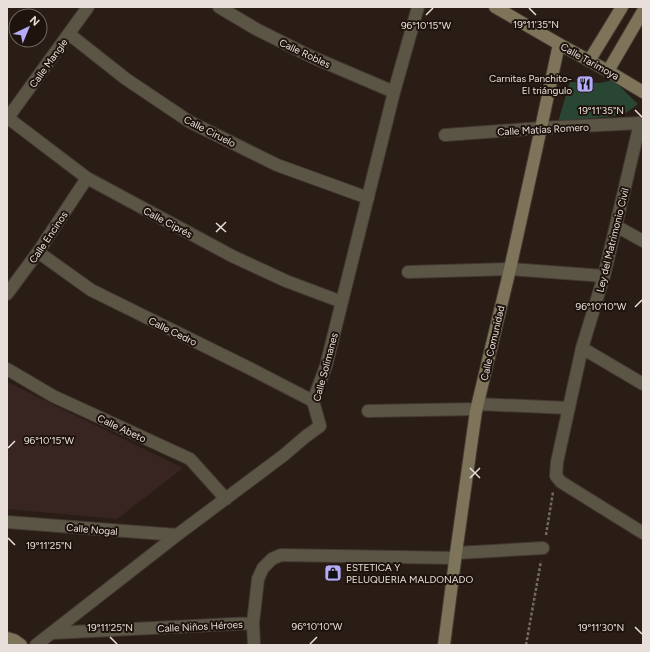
<svg xmlns="http://www.w3.org/2000/svg" width="650" height="652" font-family="Figtree,sans-serif">
<style>
.education{fill:#382521}
.green{fill:#294634}
.lines{fill:none;stroke-linecap:round;stroke-linejoin:round}
.street-casing{stroke:#443831;stroke-width:14}
.secondary-casing{stroke:#443831;stroke-width:14}
.path{stroke:#746a63;stroke-width:2.5;stroke-dasharray:3 2;stroke-linecap:butt}
.street{stroke:#5b5546;stroke-width:12}
.secondary{stroke:#7d745a;stroke-width:12}
.ticks{fill:none;stroke:#e8dfda;stroke-width:1.5}
.labels{text-anchor:middle;stroke-width:4;stroke-linejoin:round;paint-order:stroke}
.street-label{font-size:10px;fill:#e8dfda;stroke:#1f130d}
.poi-label{font-size:10px;fill:#e8dfda;stroke:#1f130d;text-anchor:end}
.ticks-label{font-size:10px;text-anchor:middle;fill:#e8dfda;stroke:#1f130d;stroke-width:4;stroke-linejoin:round;paint-order:stroke}
</style>
<rect width="100%" height="100%" fill="#291d16"/>
<path class="education" d="M7,382L183,468L117,519L7,509Z"/>
<path class="green" d="M613,80L638,104L623,115L558,122L570,82L600,83Z"/>
<g class="lines">
<g class="street-casing">
<path id="street" d="M219,7L256,29L312,57L394,92
M69,34L126,79L190,122L277,165L368,198
M8,118L87,178L232,256L286,281L342,302
M7,119L88,7
M643,123H640L604,276L582,348L557,462L556,476L561,482L643,533
M445,135L541,128L640,123
M616,226L643,241
M38,252L91,290L251,369L313,401
M408,272L510,269L604,276
M7,294L38,252L87,178
M582,348L643,384
M7,369L53,396L190,459L226,499
M478,404L569,408
M368,411L477,409
M7,522L177,535
M456,553L543,548
M52,633L253,623
M36,645L177,535L284,455L305,437L320,426L313,401L326,366L394,92L418,7
M254,645L253,623L258,579L263,568L272,559L281,555L455,558"/>
</g>
<g class="secondary-casing">
<path id="secondary" d="M495,7L559,44L608,71L643,92
M589,61L622,7
M608,71L643,11
M7,638L14,640L21,645
M444,645L456,553L476,411L510,269L541,128L559,44"/>
</g>
<path class="path" d="M546,535L553,492
M526,645L541,561"/>
<use href="#street" class="street"/>
<use href="#secondary" class="secondary"/>
</g>
<path class="ticks" d="M529,8L536,15M426,15L433,8M635,110L642,117M216,223L226,232M216,232L226,222M635,307L642,300M8,448L15,441M470,468L480,478M470,478L480,468M8,538L15,545M635,627L642,634M110,637L117,644M310,644L317,637"/>
<defs>
<g id="restaurant-square" transform="scale(0.9)"><rect x="-9" y="-9" width="18" height="18" rx="4" fill="#b4acf9" stroke="#1f130d"/><path d="M-5-6h1v4h1v-4h1v4h1v-4h1v5L-1.5 .5V6h-2V.5L-5-1ZM5-6V6H3V1.5H1.5Q1.5-4 5-6Z" fill="#111"/></g>
<g id="shop-square" transform="scale(0.9)"><rect x="-9" y="-9" width="18" height="18" rx="4" fill="#b4acf9" stroke="#1f130d"/><path d="M-5-2.5h2.3a2.7 3.5 0 0 1 5.4 0H5L5.5 6h-11ZM-1.5-2.5h3a1.5 2.3 0 0 0-3 0Z" fill="#111"/></g>
</defs>
<g fill-rule="evenodd">
<use href="#restaurant-square" x="585" y="84"/>
<use href="#shop-square" x="333" y="573"/>
</g>
<g class="labels">
<g class="street-label">
<text transform="translate(305 53) rotate(25)" y="4">Calle Robles</text>
<text transform="translate(590 61) rotate(29)" y="4">Calle Tarimoya</text>
<text transform="translate(48 63) rotate(-54)" y="4">Calle Mangle</text>
<text transform="translate(543 129) rotate(-3)" y="4">Calle Matías Romero</text>
<text transform="translate(210 131) rotate(27)" y="4">Calle Ciruelo</text>
<text transform="translate(168 222) rotate(28)" y="4">Calle Ciprés</text>
<text transform="translate(48 237) rotate(-56)" y="4">Calle Encinos</text>
<text transform="translate(612 240) rotate(-76)" y="4">Ley del Matrimonio Civil</text>
<text transform="translate(173 331) rotate(26)" y="4">Calle Cedro</text>
<text transform="translate(492 343) rotate(-77)" y="4">Calle Comunidad</text>
<text transform="translate(325 367) rotate(-75)" y="4">Calle Solimanes</text>
<text transform="translate(122 428) rotate(25)" y="4">Calle Abeto</text>
<text transform="translate(92 529) rotate(5)" y="4">Calle Nogal</text>
<text transform="translate(200 626) rotate(-3)" y="4">Calle Niños Héroes</text>
</g>
<g class="poi-label">
<text x="572" y="82">Carnitas Panchito-<tspan x="572" dy="12">El triángulo</tspan></text>
<text x="346" y="571" text-anchor="start">ESTETICA Y<tspan x="346" dy="12">PELUQUERIA MALDONADO</tspan></text>
</g>
</g>
<g class="ticks-label">
<text x="536" y="28">19°11'35"N</text>
<text x="426" y="29">96°10'15"W</text>
<text x="601" y="114">19°11'35"N</text>
<text x="601" y="310">96°10'10"W</text>
<text x="49" y="444">96°10'15"W</text>
<text x="49" y="549">19°11'25"N</text>
<text x="317" y="630">96°10'10"W</text>
<text x="110" y="631">19°11'25"N</text>
<text x="601" y="631">19°11'30"N</text>
</g>
<rect width="650" height="652" fill="none" stroke="#e8dfda" stroke-width="16"/>
<g transform="translate(28 28) rotate(44)"><circle r="19" fill="#1f130d" stroke="#6f655f"/>
<path d="M0-3L7 15L0 10L-7 15Z" fill="#b4acf9"/>
<text y="-6" font-size="11" font-weight="bold" text-anchor="middle" fill="#e8dfda">N</text>
</g>
</svg>
